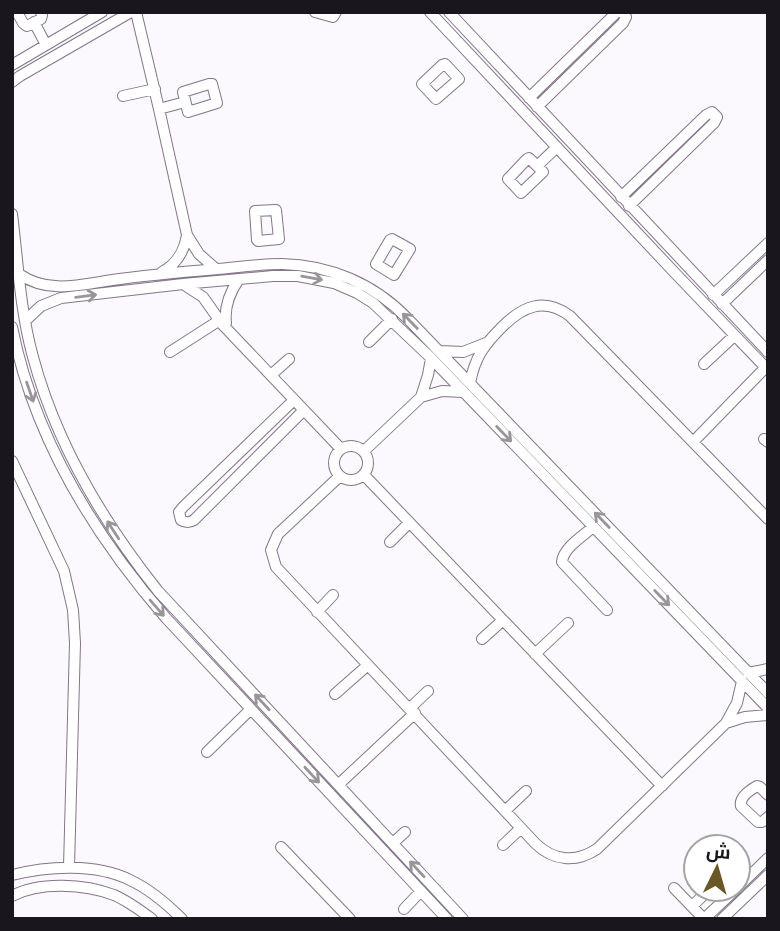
<svg xmlns="http://www.w3.org/2000/svg" width="780" height="931" font-family="'IBM Plex Sans',Cairo,sans-serif">
<style>
.lines{fill:none;stroke-linecap:round;stroke-linejoin:round}
.minor-casing{stroke:#837689;stroke-width:12}
.minor{stroke:#fff;stroke-width:10}
.oneway{stroke:#989699}
</style>
<rect width="100%" height="100%" fill="#fbf9fd"/>
<g class="lines">
<g class="minor-casing">
<path id="minor" d="M17,12L23,23L27,26L41,19L42,15L41,12
M136,12L159,109L187,235L199,254L216,269
M315,12L333,17L336,12
M430,12L674,272L768,370
M449,12L768,352
M34,22L46,45
M445,64L459,79L436,99L422,84L442,65Z
M12,65L102,12
M12,82L20,76L131,12
M209,84H212L217,103L188,112L183,92Z
M123,96L155,89
M529,98L617,12
M537,107L623,23L626,17L622,12
M159,109L185,102
M529,158L543,172L521,193L508,179L527,159Z
M537,166L557,147
M621,197L706,115L712,112L717,117L714,123L629,206
M276,210L279,239L258,241L257,240L255,211Z
M12,214C18,262 20,310 33,357C56,443 103,522 158,591L463,919
M392,239L410,249L394,275L376,264L390,240Z
M162,272C177,264 184,252 187,235
M19,274C48,294 79,285 112,280C147,275 182,272 218,269C239,267 261,264 282,264C330,265 374,284 407,318L768,693
M183,284L203,297L222,324L341,449
M713,295L768,243
M722,304L768,260
M25,321L41,306L61,298L183,284L273,276H298L334,283L357,293L373,303L431,358L768,708
M226,323C224,306 230,292 239,279
M12,327C34,438 93,534 166,618L447,919
M369,342L392,319
M439,351L463,352L486,343
M170,352L223,318
M704,364L734,336
M271,375L289,359
M470,383C475,357 484,345 502,327C523,306 544,297 570,316L768,519
M421,397L428,375L431,358
M294,400L183,507L179,512L181,520C186,523 189,523 194,520L304,410
M764,439L768,442
M693,442L765,368
M334 463a17 17 0 1 1 34 0a17 17 0 1 1-34 0Z
M364,451L421,397L442,391L464,392
M12,461L64,571L73,610L75,643L69,867
M364,475L662,786
M340,476L278,534L271,550L276,567L536,844C554,861 576,863 597,849L726,723L737,703L742,681
M593,527C583,536 563,548 562,562L607,610
M390,542L409,523
M317,612L333,595
M482,639L503,620
M535,654L568,623
M748,673L768,669
M335,694L368,665
M410,708L428,691
M726,723L745,717L768,715
M207,752L251,709
M339,784L415,713
M768,795L760,787L757,786C750,790 739,797 741,806L758,822H762L768,817
M505,811L526,791
M393,843L405,832
M503,845L521,828
M281,847L350,919
M12,875C48,866 96,863 130,880C149,889 167,904 182,919
M738,887L768,858
M674,888L704,919L736,889
M12,896C40,881 85,884 114,895C128,901 140,910 152,919
M692,906L710,889
M404,909L421,891
M722,919L768,875"/>
</g>
<use href="#minor" class="minor"/>
</g>
<defs><path id="oneway-shaft" d="M-6 0H5M1.5-3L5.5 0L1.5 3" fill="none" stroke-width="1.6" stroke-linecap="round" stroke-linejoin="round" transform="scale(1.75)"/></defs>
<g class="oneway">
<use href="#oneway-shaft" transform="translate(312 278) rotate(10)"/>
<use href="#oneway-shaft" transform="translate(86 296) rotate(-7)"/>
<use href="#oneway-shaft" transform="translate(410 321) rotate(-134)"/>
<use href="#oneway-shaft" transform="translate(30 392) rotate(71)"/>
<use href="#oneway-shaft" transform="translate(504 434) rotate(46)"/>
<use href="#oneway-shaft" transform="translate(602 520) rotate(-134)"/>
<use href="#oneway-shaft" transform="translate(113 530) rotate(-123)"/>
<use href="#oneway-shaft" transform="translate(662 598) rotate(46)"/>
<use href="#oneway-shaft" transform="translate(157 608) rotate(49)"/>
<use href="#oneway-shaft" transform="translate(262 702) rotate(-133)"/>
<use href="#oneway-shaft" transform="translate(312 775) rotate(47)"/>
<use href="#oneway-shaft" transform="translate(417 869) rotate(-133)"/>
</g>
<rect width="780" height="931" fill="none" stroke="#1a161d" stroke-width="28"/>
<g transform="translate(717 868) rotate(5)"><circle r="33" fill="#ffffff" stroke="#a3a2a5" stroke-width="2"/>
<path d="M0-5L12 26L0 18L-12 26Z" fill="#695826"/>
<text y="-10" font-size="19" font-weight="bold" text-anchor="middle" fill="#1a161d">ش</text>
</g>
</svg>
